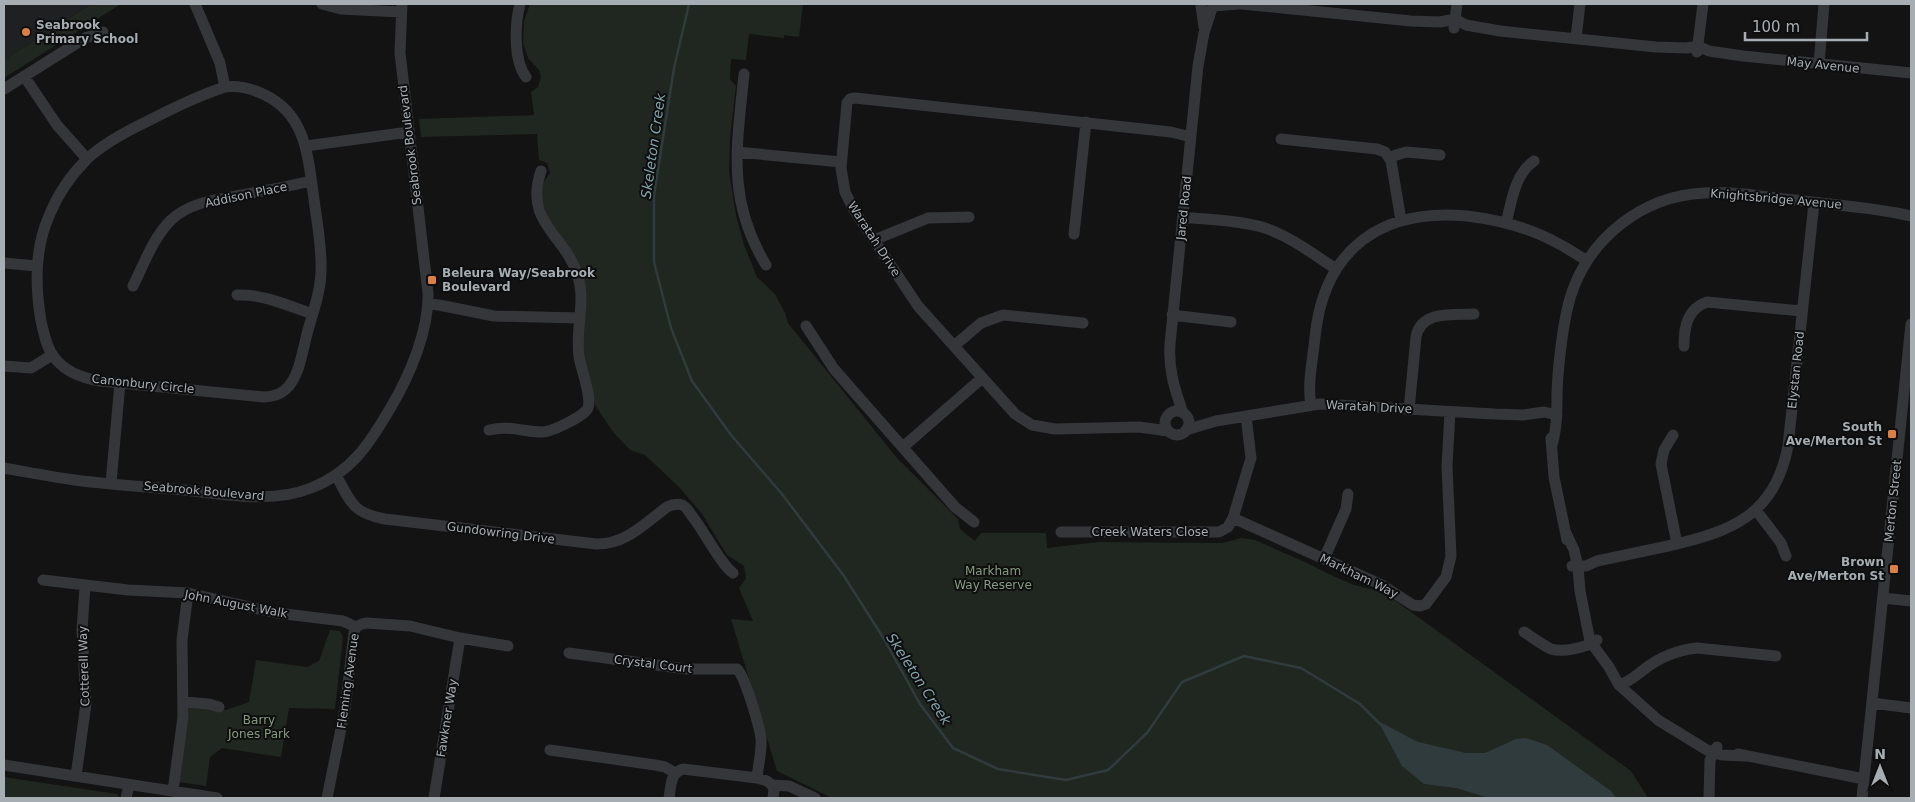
<svg xmlns="http://www.w3.org/2000/svg" width="1915" height="802" font-family="'DejaVu Sans',sans-serif">
<style>
.built{fill:#1f2021}
.green{fill:#202620}
.water{fill:#303b3d}
.lines{fill:none;stroke-linecap:round;stroke-linejoin:round}
.stream{stroke:#303b3d;stroke-width:2.5}
.minor{stroke:#343639;stroke-width:11}
.poi-dot{fill:#db8044;stroke:#0e0e0f;stroke-width:2}
.labels{text-anchor:middle;stroke-width:4;stroke-linejoin:round;paint-order:stroke}
.poi-label{font-size:12px;font-weight:bold;fill:#a6aeb3;stroke:#0e0e0f;text-anchor:start}
.street-label{font-size:12px;fill:#a6aeb3;stroke:#0e0e0f}
.park-label{font-size:12px;fill:#859c7f;stroke:#0e0e0f}
.water-label{font-size:14px;font-style:italic;fill:#81a2aa;stroke:#0e0e0f}
</style>
<rect width="100%" height="100%" fill="#131314"/>
<path class="built" d="M4,4H91L4,60Z"/>
<path class="green" d="M91,4H121L4,78V60Z
M530,4H803L799,37L784,35V38L749,34L746,60L731,59L730,79L736,86L730,137L729,171L736,215L744,245L757,277L775,294L785,313L788,323L897,458L958,519L960,529L975,541L981,533H1046L1047,548L1098,542L1222,543L1241,538L1255,540L1307,563L1333,576L1354,585L1375,590L1393,599L1631,771L1648,798H832L777,771L731,619L753,621L739,588L746,578L744,566L727,555L702,514L680,488L645,455L630,450L613,432L595,405L582,355L585,298L551,227L540,195L543,183L550,173L547,163L539,160L537,134L421,137L419,119L534,115L531,92L538,87L541,77L539,70L528,58L523,43L524,21Z
M330,630L340,631L343,637L335,709L289,708L281,757L222,748L210,757L206,786L179,782L189,707L226,710L249,702L256,660L307,667L319,661Z
M4,777L117,794L120,798H4Z"/>
<path class="water" d="M1378,721L1418,742L1466,753H1485L1516,739L1526,738L1547,745L1611,791L1616,798H1489L1456,788L1424,784L1402,766Z"/>
<g class="lines">
<path class="stream" d="M689,4L674,68L654,195V262L671,328L692,381L731,435L782,494L844,576L884,639L920,704L953,748L998,769L1066,780L1108,770L1147,733L1182,682L1244,656L1301,668L1360,704L1380,724"/>
<path class="minor" d="M195,4L220,63L225,87
M322,4L341,9L401,12
M520,4C515,23 513,60 526,77
M1242,4L1411,21L1440,22L1455,19L1466,25L1500,31L1656,47L1687,48L1698,46L1709,51L1743,56L1911,73
M1201,6L1204,27
M1214,6L1239,4
M1454,28L1457,4
M1576,38L1580,4
M1697,52L1703,4
M1819,64L1824,4
M744,74C737,146 726,199 766,265
M24,76L57,125L87,159
M225,87C238,85 253,89 265,95C307,115 308,159 314,199C317,223 322,247 321,271C321,293 311,317 306,338C302,354 299,375 288,387C281,395 274,396 264,397L100,381C81,378 65,372 54,357C46,347 44,333 41,321C35,286 34,250 49,216C57,196 71,175 87,159C104,143 127,131 148,121C173,108 197,96 225,87Z
M4,89L85,38L103,32
M1281,139L1377,149L1385,152L1391,161L1401,220
M306,146L409,132
M737,152L841,162
M1390,157L1406,152L1440,155
M1183,217C1210,220 1239,220 1265,228C1291,237 1313,254 1336,269
M1506,223C1512,201 1514,175 1534,161
M1074,234L1086,122
M874,240L928,218L969,217
M4,263L37,266
M133,286C144,264 153,238 171,220C191,201 221,199 247,194C268,190 290,186 311,181
M237,295C263,294 287,305 312,314
M428,304L439,305L494,316L579,318
M1172,315L1231,322
M806,326L834,369L955,507L974,522
M954,346L981,323L1003,315L1083,323
M1684,346C1684,327 1687,309 1707,302L1802,311
M4,366L31,368L52,355
M1311,405C1307,383 1313,359 1315,337C1324,249 1381,208 1467,216C1492,219 1518,225 1541,235C1557,242 1572,251 1587,261
M1409,410L1416,337C1421,310 1454,315 1474,314
M1165 423a12 12 0 1 1 24 0a12 12 0 1 1-24 0Z
M1183,413C1175,390 1168,369 1170,344L1198,66L1204,33L1212,8
M1246,416L1251,458L1233,518L1382,585L1413,605L1420,606L1426,604L1446,577L1451,556L1447,466L1450,412
M489,430C510,425 523,432 542,432C552,432 579,418 586,411C595,402 580,368 579,356C575,330 586,302 578,277C567,235 523,224 541,171
M1186,430L1216,421L1320,404L1494,414L1523,415L1544,412L1557,415
M1168,431L1139,427L1055,429L1032,425L1015,414L918,306L854,210L845,192L841,168L847,103L850,99L855,98L1171,132L1191,137
M1673,435L1664,450L1661,464L1677,544
M1551,438L1554,477L1567,540
M1552,445C1557,428 1557,411 1557,393C1558,366 1563,320 1571,295C1590,237 1643,196 1704,193C1734,191 1765,197 1795,200C1834,205 1873,207 1911,216
M903,447L981,379
M4,468C27,472 51,477 75,480C111,485 148,487 184,490C225,494 272,504 311,488C352,472 370,443 391,407C410,375 429,330 428,293L400,53L402,4
M336,475C351,503 353,513 385,519L596,544C625,545 644,524 667,507C671,505 676,503 682,505C686,506 689,512 692,516C703,529 721,565 733,573
M111,483L120,383
M1756,510L1781,543L1786,556
M1061,532H1219L1228,527L1233,518
M1566,533L1574,550L1578,567L1580,591L1590,641L1609,667L1619,685L1658,720L1707,750L1722,755L1744,756
M1324,559L1346,509L1348,494
M1572,566H1586L1597,561C1620,556 1644,551 1668,546C1730,532 1775,516 1788,446L1814,203
M43,580L128,590L188,593L277,613L343,621L356,627
M1883,598L1911,601
M1524,632C1532,637 1542,645 1551,649C1563,653 1588,647 1597,640
M569,653L686,669H737C745,676 760,728 761,739C762,752 758,765 757,778
M1619,685C1629,682 1634,677 1642,671C1658,658 1677,650 1697,648L1776,656
M184,702L209,704L219,707
M1872,703L1911,708
M550,750L655,765L665,767L675,773
M1738,754L1864,779
M4,765L217,798
M76,776L86,704L82,630L85,586
M772,785L789,786L815,798
M772,785L774,790L773,798
M173,791L183,717L182,640L188,593
M126,798L129,785
M327,798L345,709L354,633C355,626 360,624 367,623L410,626L460,638L508,646
M434,798L460,638
M669,798C671,786 670,773 683,769L757,778L767,781L772,785
M1709,798L1710,760L1717,747
M1862,798L1911,324"/>
</g>
<g class="poi-dot">
<circle cx="26" cy="32" r="5"/>
<rect x="427" y="275" width="10" height="10" rx="2.5"/>
<rect x="1887" y="429" width="10" height="10" rx="2.5"/>
<rect x="1889" y="564" width="10" height="10" rx="2.5"/>
</g>
<g class="labels">
<g class="poi-label">
<text x="36" y="29">Seabrook<tspan x="36" dy="14">Primary School</tspan></text>
<text x="442" y="277">Beleura Way/Seabrook<tspan x="442" dy="14">Boulevard</tspan></text>
<text x="1882" y="431" text-anchor="end">South<tspan x="1882" dy="14">Ave/Merton St</tspan></text>
<text x="1884" y="566" text-anchor="end">Brown<tspan x="1884" dy="14">Ave/Merton St</tspan></text>
</g>
<g class="street-label">
<text transform="translate(1823 65) rotate(6)" y="4">May Avenue</text>
<text transform="translate(410 145) rotate(-97)" y="4">Seabrook Boulevard</text>
<text transform="translate(246 195) rotate(-12)" y="4">Addison Place</text>
<text transform="translate(1776 199) rotate(5)" y="4">Knightsbridge Avenue</text>
<text transform="translate(1184 208) rotate(-84)" y="4">Jared Road</text>
<text transform="translate(874 239) rotate(57)" y="4">Waratah Drive</text>
<text transform="translate(1796 370) rotate(-84)" y="4">Elystan Road</text>
<text transform="translate(143 384) rotate(6)" y="4">Canonbury Circle</text>
<text transform="translate(1369 407) rotate(3)" y="4">Waratah Drive</text>
<text transform="translate(204 491) rotate(5)" y="4">Seabrook Boulevard</text>
<text transform="translate(1893 501) rotate(-84)" y="4">Merton Street</text>
<text x="1150" y="536">Creek Waters Close</text>
<text transform="translate(501 533) rotate(7)" y="4">Gundowring Drive</text>
<text transform="translate(1359 576) rotate(26)" y="4">Markham Way</text>
<text transform="translate(236 604) rotate(11)" y="4">John August Walk</text>
<text transform="translate(653 664) rotate(7)" y="4">Crystal Court</text>
<text transform="translate(84 666) rotate(-92)" y="4">Cotterell Way</text>
<text transform="translate(348 681) rotate(-82)" y="4">Fleming Avenue</text>
<text transform="translate(447 718) rotate(-81)" y="4">Fawkner Way</text>
</g>
<g class="park-label">
<text x="993" y="575">Markham<tspan x="993" dy="14">Way Reserve</tspan></text>
<text x="259" y="724">Barry<tspan x="259" dy="14">Jones Park</tspan></text>
</g>
<g class="water-label">
<text transform="translate(653 146) rotate(-82)" y="5">Skeleton Creek</text>
<text transform="translate(919 679) rotate(57)" y="5">Skeleton Creek</text>
</g>
</g>
<rect width="1915" height="802" fill="none" stroke="#a6aeb3" stroke-width="10"/>
<g transform="translate(1880 767)" stroke="#0e0e0f" stroke-width="4" paint-order="stroke">
<path d="M0-4L9 19L0 12L-9 19Z" fill="#a6aeb3"/>
<text y="-8" font-size="14" font-weight="bold" text-anchor="middle" fill="#a6aeb3">N</text>
</g>
<path d="M1745 32v8h122v-8" fill="none" stroke="#a6aeb3" stroke-width="2.5"/>
<text x="1752" y="32" font-size="15" fill="#a6aeb3" stroke="#0e0e0f" stroke-width="4" paint-order="stroke">100 m</text>
</svg>
